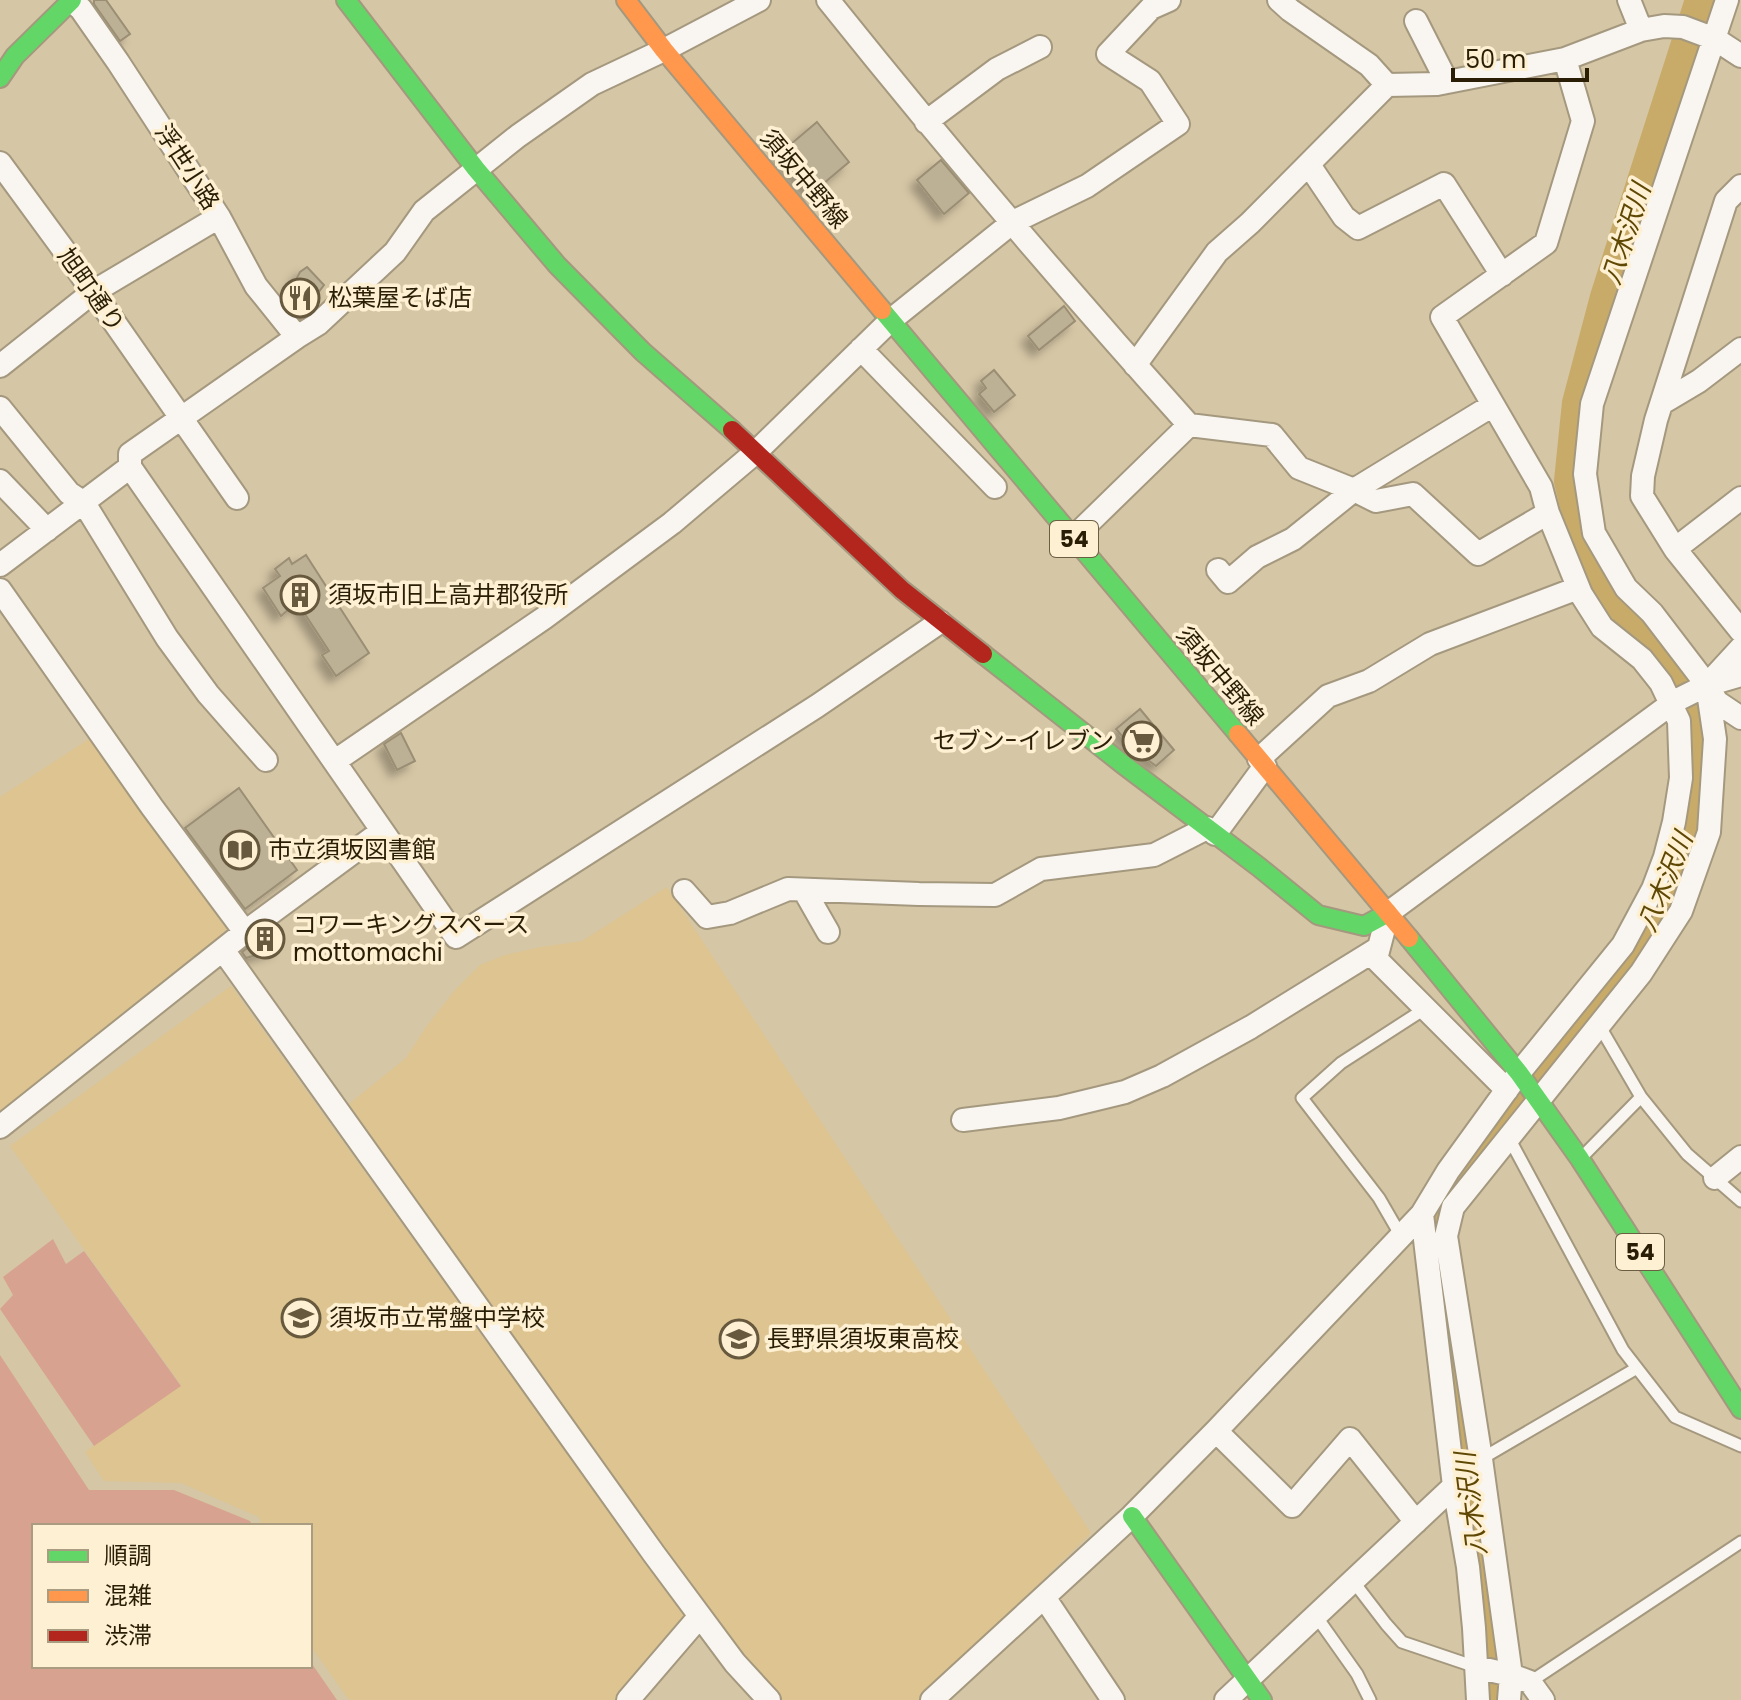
<svg xmlns="http://www.w3.org/2000/svg" width="1741" height="1700" font-family="Poppins,'Noto Sans JP',sans-serif">
<style>
.built{fill:#ddc490}
.green{fill:#d7a390}
.lines{fill:none;stroke-linecap:round;stroke-linejoin:round}
.river{stroke:#c8ab69;stroke-width:32}
.building{fill:#bcb095;stroke:#9a8e74;stroke-width:2;filter:url(#shadow)}
.lane-casing{stroke:#a4987e;stroke-width:15}
.street-casing{stroke:#a4987e;stroke-width:26}
.fast-casing{stroke:#a4987e;stroke-width:22}
.slow-casing{stroke:#a4987e;stroke-width:22}
.jam-casing{stroke:#a4987e;stroke-width:22}
.lane{stroke:#f9f6f2;stroke-width:11}
.street{stroke:#f9f6f2;stroke-width:22}
.fast{stroke:#63d668;stroke-width:18}
.slow{stroke:#ff974d;stroke-width:18}
.jam{stroke:#b3261e;stroke-width:18}
.labels{text-anchor:middle;stroke-width:7;stroke-linejoin:round;paint-order:stroke}
.shield{fill:#fef0d2;stroke:#6a5e43;stroke-width:2}
.shield-label{font-size:22px;font-weight:bold;fill:#2a1f06}
.street-label{font-size:24px;fill:#2a1f06;stroke:#fef0d2}
.poi-label{font-size:24px;fill:#2a1f06;stroke:#fef0d2;text-anchor:start}
.water-label{font-size:26px;font-style:italic;fill:#5f4704;stroke:#fef0d2}
</style>
<defs>
<filter id="shadow"><feDropShadow dx="-7" dy="7" stdDeviation="4" flood-color="#0004"/></filter>
</defs>
<rect width="100%" height="100%" fill="#d5c6a5"/>
<path class="built" d="M92,737L226,929L192,965L0,1116V797Z
M667,887L1091,1533L919,1700H782L707,1613L349,1104L406,1058L426,1027L454,991L480,965L505,955L541,947L582,941Z
M231,986L684,1616L615,1700H349L310,1645V1526H262L259,1517L181,1483L104,1481L85,1452L181,1385L10,1146Z"/>
<path class="green" d="M53,1239L66,1264L84,1251L181,1386L94,1446L0,1309L13,1295L3,1277Z
M0,1355L89,1490H174L250,1521L252,1526H34V1666H310V1661L337,1700H0Z"/>
<g class="lines">
<path class="river" d="M1495,1700L1480,1549L1453,1383L1437,1222L1457,1182L1622,971L1654,926L1672,887L1686,844L1697,777V723L1672,672L1619,605L1586,548L1570,481L1578,403L1606,297L1701,0"/>
</g>
<path class="building" d="M94,0H106L130,34L120,41L94,4Z
M817,122L849,162L811,194L778,155Z
M941,160L969,193L944,214L917,180Z
M307,267L324,285L305,310L308,314L300,319L285,300L300,272Z
M1064,306L1075,321L1039,350L1028,336Z
M994,370L1015,395L994,412L979,394L986,388L981,381Z
M306,555L369,653L336,676L322,655L329,651L297,602L281,616L263,588L280,576L275,569L289,558L292,564Z
M1140,709L1174,750L1156,766L1133,749L1116,729Z
M401,733L415,761L397,770L384,744Z
M239,788L297,870L245,909L185,828Z
M269,932L279,948L246,958L242,952Z"/>
<g class="lines">
<g class="lane-casing">
<path id="lane" d="M1641,1097L1687,1154L1741,1201
M1509,1138L1623,1350L1675,1417L1741,1446
M1582,1157L1641,1097L1599,1025
M1401,1236L1379,1198L1302,1098L1341,1063L1426,1008
M1481,1459L1637,1368
M1353,1581L1386,1624L1402,1642L1476,1667
M1316,1616L1357,1674L1370,1700
M1530,1682L1741,1542"/>
</g>
<g class="street-casing">
<path id="street" d="M759,0L664,50L592,84L518,136L424,211L395,252L318,324L297,337L130,454V467L456,937L817,706L940,622
M828,0C944,145 1065,287 1189,425L1272,435L1299,468L1354,490L1493,405
M1279,0L1290,10L1369,65L1387,85L1437,84L1565,59L1641,30L1664,26L1683,27L1715,39L1741,56
M1629,0L1641,30
M1727,0L1592,404L1585,474L1594,533L1626,588L1652,613L1707,685L1717,702L1741,718
M72,1L81,9L118,62L219,217L256,286L297,337
M1416,21L1447,82
M926,122L997,69L1040,47
M0,163L66,253L237,498
M1309,165L1344,217L1358,228L1444,184L1502,275
M1741,186L1726,201L1656,420L1643,476L1642,496L1675,549L1741,631
M861,349L995,487
M1135,365L1217,252L1250,223L1387,85
M0,366L93,292L219,217
M1662,403L1699,381L1741,349
M0,408L69,493L84,503L167,638L208,694L266,760
M0,481L47,530
M1073,538L1189,425
M1675,549L1741,498
M0,565L130,467
M1218,570L1228,582L1257,557L1293,539L1354,490L1376,501L1413,494L1478,554L1548,513
M0,590L152,807L245,932
M1707,685L1741,675
M1259,759L1328,696L1369,681L1430,644L1578,588
M335,761L544,618L672,523L756,452L891,320L1013,222L1087,186L1178,124L1150,81L1108,54L1151,8L1169,0
M1215,834L1265,766
M804,890L828,932
M684,891L707,917L730,913L788,889L919,894L995,895L1041,869L1154,855L1207,828
M223,950L654,1554L735,1663L769,1700
M1507,1090L1376,959L1388,913L1675,701L1707,685L1741,648
M963,1120L1059,1108L1125,1092L1162,1076L1251,1027L1377,949
M0,1127L245,932L382,831
M1715,1178L1741,1157
M1422,1214L1454,1486L1468,1567L1474,1628L1478,1700
M1216,1431L1292,1506L1350,1439L1416,1522
M1044,1597L1113,1700
M1476,1667L1511,1675L1530,1682L1543,1700
M628,1700L700,1616
M932,1700L1132,1516L1216,1431L1422,1214L1448,1171L1519,1073L1623,945L1653,889L1665,857L1674,822L1681,778L1679,721L1661,683L1642,659L1602,627L1581,594L1548,513L1541,487L1442,317L1546,243L1583,121L1565,59
M1226,1700L1454,1486
M1509,1700L1511,1675L1481,1459L1446,1236L1453,1207L1641,973L1681,911L1709,832L1715,739L1707,685"/>
</g>
<g class="fast-casing">
<path id="fast" d="M346,0L476,169L557,265L643,352L732,430
M0,78L15,56L72,0
M882,310L1238,734
M983,654L1124,765L1259,867L1318,915L1364,926L1388,913
M1409,938L1519,1073L1580,1159L1741,1409
M1132,1516L1262,1700"/>
</g>
<g class="slow-casing">
<path id="slow" d="M626,0L664,50L882,310
M1238,734L1409,938"/>
</g>
<g class="jam-casing">
<path id="jam" d="M732,430L902,590L983,654"/>
</g>
<use href="#lane" class="lane"/>
<use href="#street" class="street"/>
<use href="#fast" class="fast"/>
<use href="#slow" class="slow"/>
<use href="#jam" class="jam"/>
</g>
<defs>
<g id="restaurant-ring" transform="scale(2)"><circle r="9.5" fill="#fef0d2" stroke="#66593e" stroke-width="1.5"/><path d="M-5-6h1v4h1v-4h1v4h1v-4h1v5L-1.5 .5V6h-2V.5L-5-1ZM5-6V6H3V1.5H1.5Q1.5-4 5-6Z" fill="#66593e"/></g>
<g id="building-ring" transform="scale(2)"><circle r="9.5" fill="#fef0d2" stroke="#66593e" stroke-width="1.5"/><path d="M-4-6H4V6H1V3H-1V6H-4ZM-2.5-4.3h1.7v1.8h-1.7ZM.8-4.3h1.7v1.8H.8ZM-2.5-1h1.7V.8h-1.7ZM.8-1h1.7V.8H.8Z" fill="#66593e"/></g>
<g id="supermarket-ring" transform="scale(2)"><circle r="9.5" fill="#fef0d2" stroke="#66593e" stroke-width="1.5"/><path d="M-6-5.5h2.5l.6 2H6L4.5 2H-2.5L-4.4-4H-6ZM-1.5 3.2a1.3 1.3 0 1 0 .1 0ZM3 3.2a1.3 1.3 0 1 0 .1 0Z" fill="#66593e"/></g>
<g id="library-ring" transform="scale(2)"><circle r="9.5" fill="#fef0d2" stroke="#66593e" stroke-width="1.5"/><path d="M-6-4Q-3-5.5-.7-3.5V5Q-3 3-6 4ZM6-4Q3-5.5 .7-3.5V5Q3 3 6 4Z" fill="#66593e"/></g>
<g id="school-ring" transform="scale(2)"><circle r="9.5" fill="#fef0d2" stroke="#66593e" stroke-width="1.5"/><path d="M0-5L7-2L0 1L-7-2ZM-4 1L0 2.5L4 1V4Q0 6-4 4Z" fill="#66593e"/></g>
</defs>
<g fill-rule="evenodd">
<use href="#restaurant-ring" x="300" y="298"/>
<use href="#building-ring" x="300" y="595"/>
<use href="#supermarket-ring" x="1142" y="741"/>
<use href="#library-ring" x="240" y="850"/>
<use href="#building-ring" x="265" y="939"/>
<use href="#school-ring" x="301" y="1318"/>
<use href="#school-ring" x="739" y="1339"/>
</g>
<g class="labels">
<g class="shield">
<rect x="1050" y="521" width="48" height="36" rx="6"/>
<rect x="1616" y="1234" width="48" height="36" rx="6"/>
</g>
<g class="shield-label">
<text x="1074" y="547">54</text>
<text x="1640" y="1260">54</text>
</g>
<g class="street-label">
<text transform="translate(187 167) rotate(57)" y="8">浮世小路</text>
<text transform="translate(804 179) rotate(50)" y="8">須坂中野線</text>
<text transform="translate(91 290) rotate(55)" y="8">旭町通り</text>
<text transform="translate(1220 676) rotate(50)" y="8">須坂中野線</text>
</g>
<g class="poi-label">
<text x="328" y="306">松葉屋そば店</text>
<text x="328" y="603">須坂市旧上高井郡役所</text>
<text x="1114" y="749" text-anchor="end">セブン-イレブン</text>
<text x="268" y="858">市立須坂図書館</text>
<text x="293" y="933">コワーキングスペース<tspan x="293" dy="28">mottomachi</tspan></text>
<text x="329" y="1326">須坂市立常盤中学校</text>
<text x="767" y="1347">長野県須坂東高校</text>
</g>
<g class="water-label">
<text transform="translate(1626 234) rotate(-72)" y="9">八木沢川</text>
<text transform="translate(1665 882) rotate(-68)" y="9">八木沢川</text>
<text transform="translate(1471 1504) rotate(-97)" y="9">八木沢川</text>
</g>
</g>
<rect x="32" y="1524" width="280" height="144" fill="#fef0d2" stroke="#a99c80" stroke-width="2"/>
<rect x="48" y="1550" width="40" height="12" fill="#63d668" stroke="#a99c80" stroke-width="2"/>
<text x="104" y="1564" font-size="24" fill="#2a1f06">順調</text>
<rect x="48" y="1590" width="40" height="12" fill="#ff974d" stroke="#a99c80" stroke-width="2"/>
<text x="104" y="1604" font-size="24" fill="#2a1f06">混雑</text>
<rect x="48" y="1630" width="40" height="12" fill="#b3261e" stroke="#a99c80" stroke-width="2"/>
<text x="104" y="1644" font-size="24" fill="#2a1f06">渋滞</text>
<path d="M1453 68v12h134v-12" fill="none" stroke="#2a1f06" stroke-width="4"/>
<text x="1465" y="68" font-size="24" fill="#2a1f06" stroke="#fef0d2" stroke-width="6" paint-order="stroke">50 m</text>
</svg>
